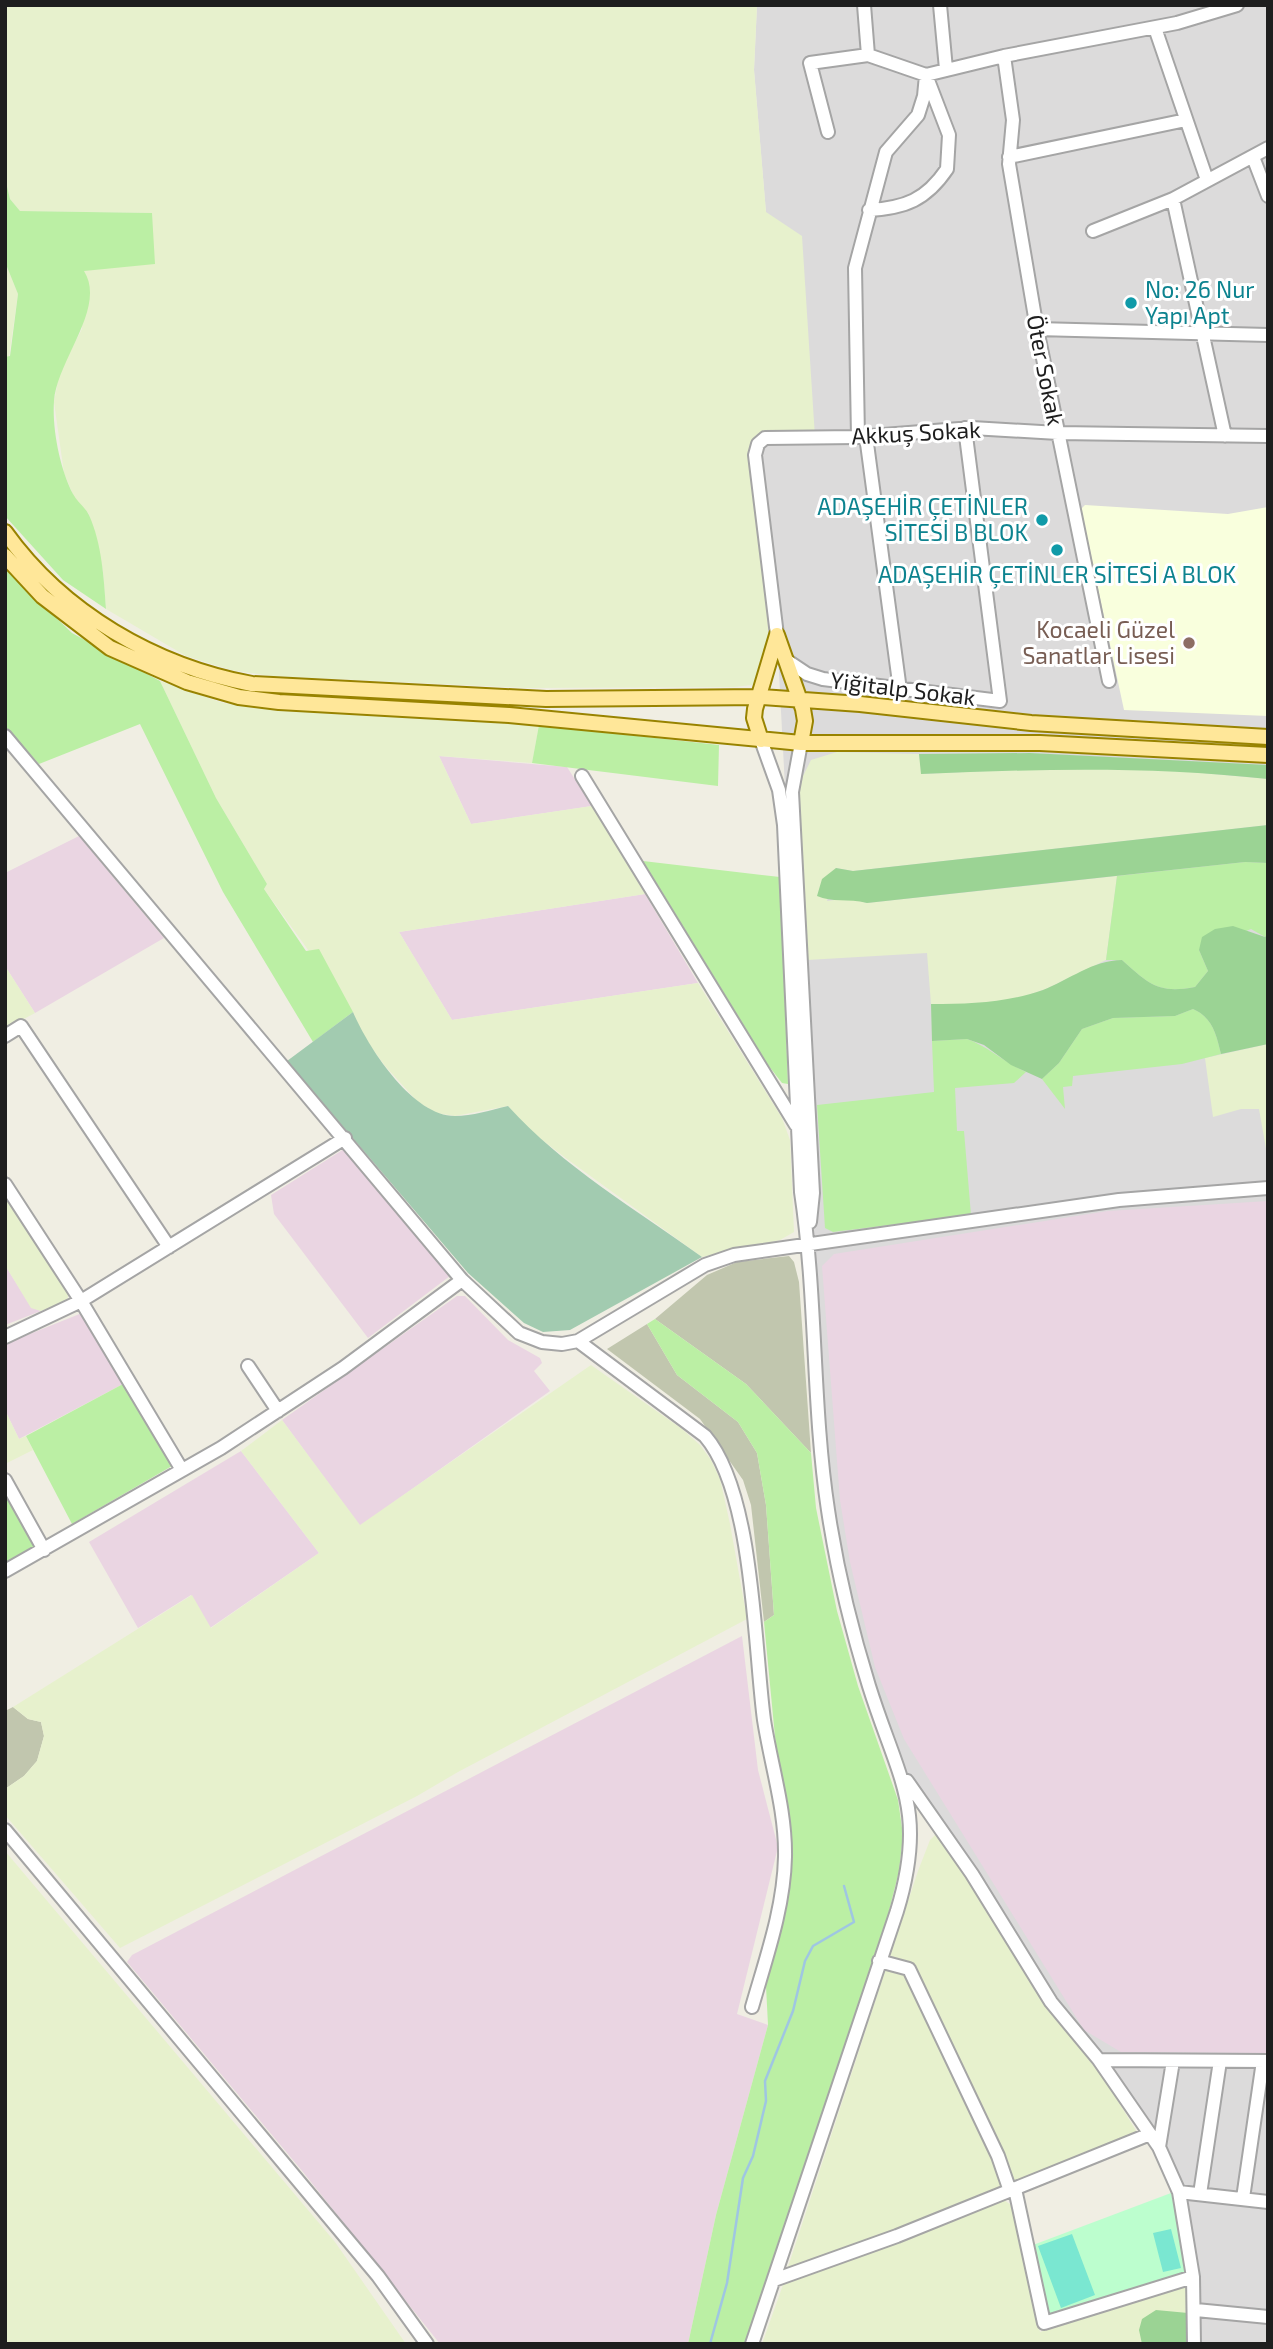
<svg xmlns="http://www.w3.org/2000/svg" width="1273" height="2349" font-family="'Exo 2',sans-serif">
<style>
.residential{fill:#dcdbdb}
.industrial{fill:#ead5e2}
.education{fill:#f9ffdd}
.construction{fill:#c1c6ae}
.farmland{fill:#e7f1cd}
.grass{fill:#bbefa4}
.forest{fill:#9bd394}
.cemetery{fill:#a2cbb0}
.park{fill:#bcfece}
.pitch{fill:#7ae7d1}
.lines{fill:none;stroke-linecap:round;stroke-linejoin:round}
.stream{stroke:#9fc6e2;stroke-width:2.5}
.minor-casing{stroke:#a5a5a5;stroke-width:16}
.major-casing{stroke:#988300;stroke-width:18}
.minor{stroke:#fff;stroke-width:12}
.major{stroke:#ffe799;stroke-width:14}
.culture-dot{fill:#0f9aa8;stroke:#fff;stroke-width:2.5}
.education-dot{fill:#8d6e63;stroke:#fff;stroke-width:2.5}
.labels{text-anchor:middle;stroke-width:6;stroke-linejoin:round;paint-order:stroke}
.culture-label{font-size:23px;fill:#0d838f;stroke:#fff;text-anchor:start}
.street-label{font-size:23px;fill:#1e1e1e;stroke:#fff}
.education-label{font-size:23px;fill:#785e54;stroke:#fff;text-anchor:end}
</style>
<rect width="100%" height="100%" fill="#f0eee3"/>
<path class="residential" d="M757,5H1268V2344H1194L1179,2192L1159,2147L1051,2002L902,1776L840,1577L817,1395L777,635L755,455L761,440L766,213L754,70Z"/>
<path class="industrial" d="M439,756L567,767L592,806L471,824Z
M79,836L164,938L35,1013L5,966V873Z
M645,894L698,983L452,1020L399,932Z
M344,1149L450,1276L368,1338L274,1214L271,1195Z
M1268,1201V2053L1121,2052L1084,2030L904,1739L875,1667L850,1562L840,1500L822,1266L834,1254L1108,1211Z
M5,1265L31,1307L41,1311L5,1325Z
M457,1296H465L508,1340L540,1358L542,1363L534,1371L550,1391L360,1526L282,1420Z
M82,1313L123,1384L19,1439L5,1410V1344Z
M241,1451L319,1553L210,1628L191,1595L138,1628L89,1542Z
M742,1636L758,1770L778,1847L737,2014L768,2025L716,2215L688,2344H440L303,2172L127,1962L132,1955Z"/>
<path class="education" d="M1085,505L1228,514L1268,507V716L1124,710L1081,509Z"/>
<path class="construction" d="M789,1256L794,1262L799,1282L811,1453L746,1384L655,1319L707,1275L737,1262Z
M647,1324L677,1375L738,1422L757,1453L766,1505L774,1615L764,1622L751,1505L743,1480L700,1419L607,1349Z
M13,1707L28,1719L41,1722L44,1736L37,1761L24,1776L5,1789V1711Z"/>
<path class="farmland" d="M5,5H757L754,70L766,212L802,236L815,437L765,432L755,437L751,446L768,626V651L761,677L752,685L734,687L528,688L271,676L231,670L186,656L106,609L103,571L96,540L89,514L74,497L64,473L54,402L60,370L82,329L83,271L151,213L20,211L10,199L5,178Z
M5,262L18,294L9,357H5Z
M160,681L223,703L255,708L539,725L532,763L439,756L471,824L592,806L645,894L399,932L452,1020L698,983L782,1118L790,1140L794,1232L780,1240L702,1257L567,1159L528,1129L508,1106L455,1116L436,1113L417,1101L385,1066L363,1036L353,1012L264,889L267,884L216,798Z
M837,752L919,754L922,774L1072,767L1148,768L1268,779V825L853,871L836,868L827,901L849,898L867,903L1117,876L1106,960L1046,989L1017,999L984,1005L931,1004L927,953L807,960L799,793L803,776L811,760Z
M5,966L35,1013L5,1029Z
M1268,1044V1160L1259,1109H1241L1213,1117L1205,1058Z
M5,1195L69,1293L67,1300L41,1311L31,1308L5,1265Z
M591,1365L682,1429L700,1445L711,1460L720,1479L730,1524L747,1619L458,1772L417,1796L120,1948L5,1815V1789L24,1776L37,1761L44,1736L41,1722L28,1719L13,1707L192,1595L211,1628L319,1553L241,1451L282,1420L360,1525Z
M5,1410L19,1439L26,1436L33,1450L5,1464Z
M935,1835L939,1836L974,1888L1034,1987L1109,2086L1138,2134L947,2212L787,2270L918,1871L930,1840Z
M5,1851L335,2242L406,2344H5Z
M1004,2200L1011,2205L1017,2220L1040,2332L1186,2286L1188,2344H762L784,2282Z"/>
<path class="grass" d="M5,178L10,199L20,211L152,213L155,264L84,271C107,307 57,360 54,401C52,429 60,469 73,494C77,502 85,507 89,515C102,544 104,579 106,609L63,580L5,516V357L10,356L18,294L5,262Z
M5,569L72,633L160,681L216,798L267,884L264,889L306,951L319,949L353,1012L313,1042L223,892L140,724L39,764L5,726Z
M539,725L719,745L718,786L532,763Z
M643,861L780,877L788,1084L782,1083L768,1065Z
M1245,862L1268,863V934L1265,937L1251,929L1199,950L1208,971L1195,987C1158,994 1149,984 1122,960H1106L1117,876Z
M1193,1009C1213,1018 1216,1034 1221,1054L1182,1064L1073,1076L1072,1086L1063,1087L1065,1109L1042,1079L1059,1063L1082,1029L1113,1018L1175,1016Z
M967,1039C989,1047 1005,1063 1026,1072L1014,1083L955,1088L957,1131H964L971,1215L833,1232L825,1228L817,1105L934,1092L932,1041Z
M655,1319L746,1384L811,1453L816,1508L837,1611L858,1686L898,1800L903,1835L899,1871L888,1915L746,2344H688L716,2215L768,2025L766,1986L789,1886L792,1838L776,1747L764,1622L774,1615L766,1505L757,1453L738,1422L677,1375L647,1324Z
M123,1384L172,1466L72,1524L26,1436Z
M5,1494L34,1547L5,1564Z"/>
<path class="forest" d="M1030,753L1268,765V779C1148,766 1041,769 921,774L919,754Z
M1268,825V863L1245,862L867,903C848,898 832,903 817,896L822,879L836,868L853,871Z
M1233,926L1265,937L1268,934V1044L1221,1054C1216,1034 1213,1018 1193,1009L1175,1016L1113,1018L1082,1029L1059,1063L1042,1079L1011,1065L984,1045L967,1039L932,1041L931,1004C971,1004 1005,1003 1043,990C1069,980 1093,960 1122,960C1149,984 1158,994 1195,987L1208,971L1199,950L1202,937L1215,929Z
M1156,2310L1188,2313V2344H1142L1139,2330L1142,2319Z"/>
<path class="cemetery" d="M353,1012C368,1047 412,1116 455,1116C472,1116 491,1110 508,1106C562,1166 637,1210 702,1257L570,1330L543,1332L524,1323L468,1273L287,1061Z"/>
<path class="park" d="M1171,2193L1189,2274L1048,2315L1033,2245Z"/>
<path class="pitch" d="M1171,2229L1181,2268L1163,2272L1153,2233Z
M1072,2234L1095,2295L1061,2308L1038,2246Z"/>
<g class="lines">
<path class="stream" d="M710,2344L727,2283L743,2178L753,2156L766,2101L765,2081L793,2011L805,1961L813,1946L854,1922L844,1886"/>
<g class="minor-casing">
<path id="minor" d="M864,5L868,55L926,75L1004,56L1177,23L1237,5
M940,5L946,69
M1155,28L1207,180
M1004,56L1013,120L1009,164L1037,329L1109,681
M828,132L810,63L868,55
M1009,157L1186,120
M1253,157L1268,196
M1173,199L1225,436
M869,210C905,208 926,200 947,169L949,135L926,75
M1093,231L1173,199L1268,148
M1037,329L1268,335
M866,436L900,690
M858,437L855,268L886,152L918,115L924,96L926,75
M777,635L755,455L758,444L765,438L858,437L972,428L1058,433L1268,436
M786,660L807,674L823,679L1000,701L965,428
M5,736L462,1280L519,1333L542,1342L562,1344L578,1341L705,1265L734,1255L1119,1200L1268,1188
M801,743L792,792L813,1193L810,1222
M582,776L796,1125
M5,1036L21,1026L169,1247
M5,1184L81,1301L182,1470
M5,1337L81,1301L345,1138
M578,1341L705,1436C754,1493 754,1646 764,1720C771,1765 786,1811 785,1857C784,1908 766,1958 752,2007
M248,1366L278,1411
M5,1480L44,1550
M5,1571L221,1448L343,1368L462,1280
M907,1781L972,1874L1051,2002L1099,2060L1159,2147L1179,2192L1193,2277L1194,2344
M5,1830L378,2276L427,2344
M879,1961L909,1969L998,2156L1010,2191
M1099,2060L1268,2061
M1159,2147L1173,2061
M1015,2189L1044,2323L1193,2277
M1179,2192L1268,2202
M1200,2194L1220,2061
M1243,2198L1263,2061
M774,2280L897,2236L1150,2134
M1196,2310L1268,2317
M752,2344L897,1911C928,1809 898,1779 869,1686C851,1628 837,1570 828,1510C812,1405 817,1297 801,1192L784,825L779,790L761,740"/>
</g>
<g class="major-casing">
<path id="major" d="M5,532C63,613 155,666 252,684L546,699L761,697L860,704L1031,723L1268,737
M5,556L42,596L110,648L187,682L239,697L279,702L509,715L801,743H1040L1268,755
M777,635L803,709L805,721L801,743
M761,740L754,718L755,709L777,635"/>
</g>
<use href="#minor" class="minor"/>
<use href="#major" class="major"/>
</g>
<g class="culture-dot">
<circle cx="1131" cy="303" r="7"/>
<circle cx="1042" cy="520" r="7"/>
<circle cx="1057" cy="550" r="7"/>
</g>
<circle class="education-dot" cx="1189" cy="643" r="7"/>
<g class="labels">
<g class="culture-label">
<text x="1145" y="298">No: 26 Nur<tspan x="1145" dy="26">Yapı Apt</tspan></text>
<text x="1028" y="515" text-anchor="end">ADAŞEHİR ÇETİNLER<tspan x="1028" dy="26">SİTESİ B BLOK</tspan></text>
<text x="1057" y="583" text-anchor="middle">ADAŞEHİR ÇETİNLER SİTESİ A BLOK</text>
</g>
<g class="street-label">
<text transform="translate(1045 370) rotate(79)" y="8">Öter Sokak</text>
<text transform="translate(916 433) rotate(-3)" y="8">Akkuş Sokak</text>
<text transform="translate(903 689) rotate(7)" y="8">Yiğitalp Sokak</text>
</g>
<g class="education-label">
<text x="1175" y="638">Kocaeli Güzel<tspan x="1175" dy="26">Sanatlar Lisesi</tspan></text>
</g>
</g>
<rect width="1273" height="2349" fill="none" stroke="#1e1e1e" stroke-width="14"/>
</svg>
